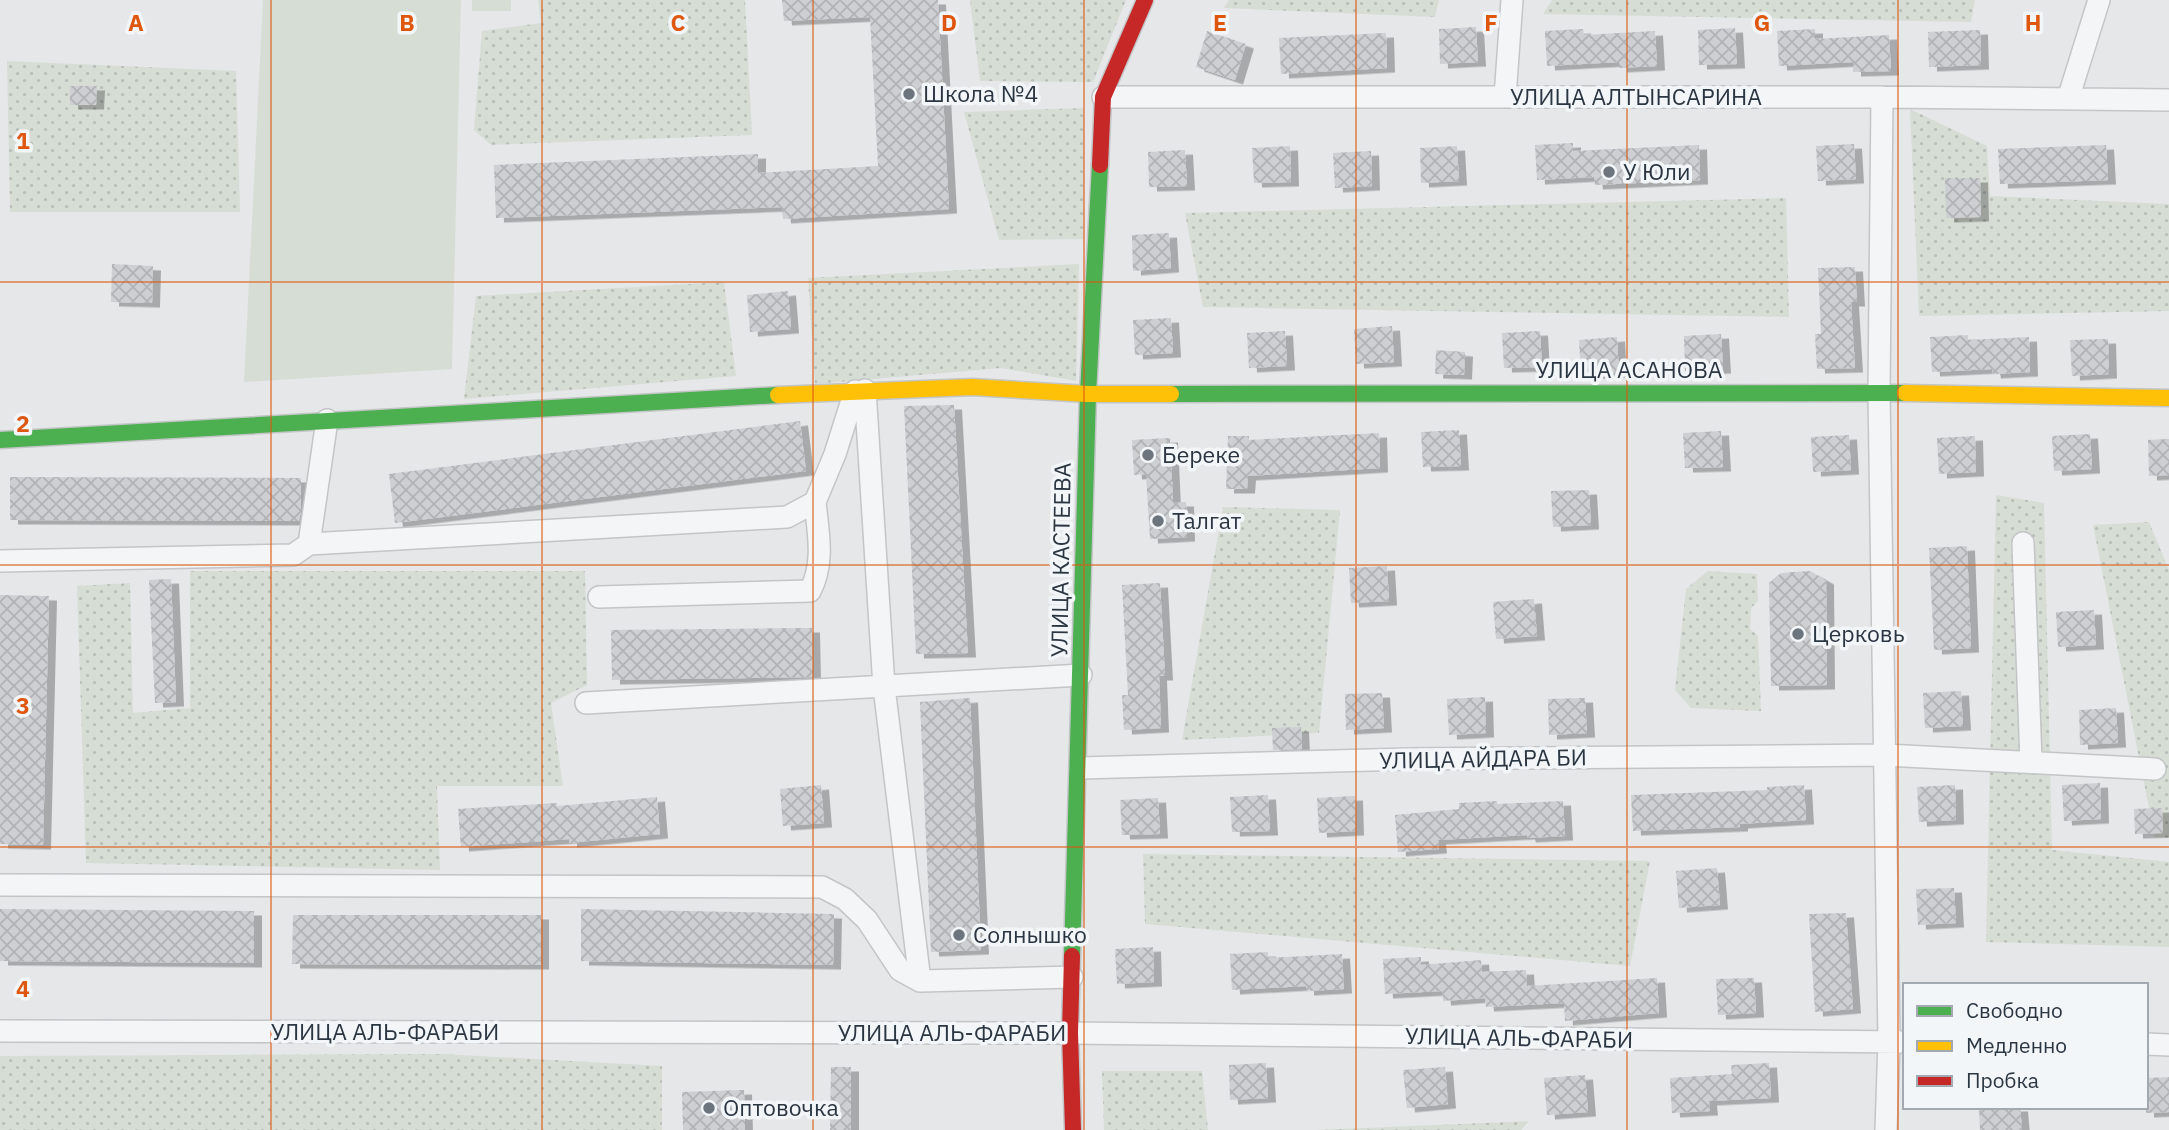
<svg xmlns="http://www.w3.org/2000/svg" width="2169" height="1130" font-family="'IBM Plex Sans',sans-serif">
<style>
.grass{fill:url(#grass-dots)}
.garden{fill:#d6ddd5}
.building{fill:url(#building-cross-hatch);filter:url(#shadow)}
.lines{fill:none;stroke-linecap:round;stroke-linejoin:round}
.street-casing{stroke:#c3c5c7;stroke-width:24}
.fast-casing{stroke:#c3c5c7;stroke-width:19}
.slow-casing{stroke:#c3c5c7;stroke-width:19}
.jam-casing{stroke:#c3c5c7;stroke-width:19}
.street{stroke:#f4f5f6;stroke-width:21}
.fast{stroke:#4caf50;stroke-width:16}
.slow{stroke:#ffc107;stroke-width:16}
.jam{stroke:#c62828;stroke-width:16}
.grid{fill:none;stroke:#df570f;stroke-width:2;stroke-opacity:0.55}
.poi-dot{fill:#6c747d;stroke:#f3f6f8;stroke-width:2.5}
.labels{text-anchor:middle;stroke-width:7;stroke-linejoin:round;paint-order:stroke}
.poi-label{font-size:23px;fill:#2b3643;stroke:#f3f6f8;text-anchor:start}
.street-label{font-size:23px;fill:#2b3643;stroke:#f3f6f8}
.grid-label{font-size:23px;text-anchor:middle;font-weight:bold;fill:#df570f;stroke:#f3f6f8;stroke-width:7;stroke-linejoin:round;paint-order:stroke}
</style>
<defs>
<pattern id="grass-dots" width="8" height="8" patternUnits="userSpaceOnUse" patternTransform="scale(1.75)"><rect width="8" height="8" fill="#d6ddd5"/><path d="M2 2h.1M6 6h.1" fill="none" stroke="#b8beb8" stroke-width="1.8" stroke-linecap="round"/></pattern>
<pattern id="building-cross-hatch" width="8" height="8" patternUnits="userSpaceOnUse" patternTransform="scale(1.75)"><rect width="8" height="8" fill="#cdcfd2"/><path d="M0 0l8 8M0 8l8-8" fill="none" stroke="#b0b2b6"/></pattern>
<filter id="shadow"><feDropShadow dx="8" dy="4.5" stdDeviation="0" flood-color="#0004"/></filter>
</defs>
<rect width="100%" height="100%" fill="#e5e7e9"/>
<path class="grass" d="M538,0H745L752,135L491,145L474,130L482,31L541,23Z
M970,0H1126L1093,82L980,81Z
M1229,0H1439L1435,17L1224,8Z
M1552,0H1975L1971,22L1543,14Z
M7,61L236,71L240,212H10Z
M1084,108V239L999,240L964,112Z
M1910,109L1987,146L1990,196L2169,204V311L1919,316Z
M1786,198L1789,317L1203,307L1185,213Z
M1079,264L1076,381L1001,368L815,384L808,278Z
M724,282L736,376L464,399L476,296Z
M1996,495L2044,503L2052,850L2169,862V947L1986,942Z
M1223,507L1340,510L1319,733L1182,740Z
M2149,522L2169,570V838H2155L2093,525Z
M190,571H585L587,685L551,703L563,786H437L440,870L86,863L77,586L130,583L133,713L190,708Z
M1708,571L1757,574L1758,601L1751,608L1750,629L1758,636L1761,711L1691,708L1675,690L1686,589Z
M1143,854L1650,861L1630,966L1145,924Z
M442,1054L662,1066V1130H0V1056Z
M1102,1071H1202L1208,1130H1104Z
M1529,1121L1521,1130H1316Z"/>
<path class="garden" d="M263,0H461L452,369L244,382Z
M472,0H511V11H472Z"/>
<path class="building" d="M782,0H938L949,209L783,219L782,207L496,218L494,165L758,154V173L878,166L870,17L784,21Z
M1476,27L1478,62L1440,64L1439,29Z
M1735,28L1737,64L1699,65L1698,30Z
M1583,29L1584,35L1655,31L1657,66L1619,68V62L1547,66L1545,31Z
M1815,29V39L1889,35L1891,71L1853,72V62L1779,66L1777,31Z
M1980,30L1981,65L1929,67L1928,32Z
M1207,31L1246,44L1235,80L1196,67Z
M1386,33L1387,68L1281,74L1279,38Z
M70,86H97L96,105H70Z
M1573,143V151L1699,145L1700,180L1595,185L1594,177L1537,180L1535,145Z
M1854,144L1856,179L1818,181L1816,146Z
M2106,145L2108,180L2000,184L1998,149Z
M1290,146L1291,182L1254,183L1252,148Z
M1457,146L1459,181L1421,183L1420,148Z
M1185,150L1187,186L1149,187L1148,152Z
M1371,151L1372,186L1335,188L1333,153Z
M1945,178H1980L1981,217L1946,218Z
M1169,233L1171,268L1133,271L1132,235Z
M112,264L153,266L152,303L111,302Z
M1855,267L1857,302H1851L1855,368L1817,369L1815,334H1821L1818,268Z
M788,291L791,329L750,332L747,295Z
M1171,318L1173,353L1135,355L1133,320Z
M1392,326L1394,362L1356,364L1354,329Z
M1285,331L1287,366L1249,368L1247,333Z
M1540,331L1542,367L1504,368L1502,333Z
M1721,334L1723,369L1685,371L1684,336Z
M1968,335V340L2029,337L2030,372L1993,374L1992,369L1932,372L1930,337Z
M1617,337L1619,373L1581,375L1579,340Z
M2108,339L2109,374L2072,376L2070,340Z
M1436,350L1465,352L1464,375L1435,374Z
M954,405L968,653L916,654L904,406Z
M800,421L806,471L395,523L389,474Z
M1459,430L1461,466L1423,467L1421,432Z
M1721,431L1723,467L1685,468L1683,433Z
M1379,433L1380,468L1248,476L1247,489H1226L1228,436H1249V440Z
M2090,434L2092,469L2054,471L2052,436Z
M1849,435L1851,470L1813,472L1811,437Z
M1975,436L1976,472L1939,474L1937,438Z
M1170,438L1173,502H1186L1187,537L1150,539L1146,474L1134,475L1132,440Z
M2169,439V475L2149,476L2148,440Z
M10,477L301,478V510L299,521L10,520Z
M1589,490L1591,525L1553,527L1551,491Z
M1967,546L1971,648L1934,650L1929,548Z
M1387,566L1389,601L1351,603L1349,568Z
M1810,571L1826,580L1827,685L1771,686L1769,583L1781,573Z
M171,579L176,702L155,703L149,580Z
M1160,583L1165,676H1159L1161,728L1124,730L1122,695H1128L1122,585Z
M0,595L49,596L43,845L0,844Z
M1534,599L1537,636L1496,639L1493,602Z
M2094,610L2096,645L2058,647L2056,612Z
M812,628L813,677L612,680L611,630Z
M1961,691L1963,726L1925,728L1923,693Z
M1382,693L1384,728L1346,730L1345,694Z
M1485,697L1486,733L1449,735L1447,699Z
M970,698L981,950L931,952L920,702Z
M1585,698L1587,733L1549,735L1548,699Z
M2116,708L2118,743L2080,745L2079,710Z
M1301,727L1302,749L1273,750L1272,728Z
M2100,783L2101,819L2064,821L2062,785Z
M821,785L824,823L783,826L780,789Z
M1804,785L1806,820L1740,824V827L1633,831L1631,795L1767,790V787Z
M1955,785L1956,820L1919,822L1917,787Z
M1268,795L1270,831L1232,832L1230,797Z
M1355,796L1356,831L1319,833L1317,798Z
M657,797L660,834L569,843V839L461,847L458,809L557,803V806Z
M1158,798L1160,834L1122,835L1120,800Z
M1497,801V804L1563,801L1565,836L1528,838L1527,835L1438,840L1439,849L1398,852L1395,815L1459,809V803Z
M2162,808L2163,833L2135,834L2134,809Z
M1717,868L1720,905L1679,908L1676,871Z
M1954,888L1956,923L1918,925L1916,889Z
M0,909L254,911V963L0,961Z
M581,909L834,914L833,965L581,961Z
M1846,913L1853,1009L1815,1012L1809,914Z
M293,915H541V965L292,964Z
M1153,947L1154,982L1117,984L1115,949Z
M1268,952V958L1342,954L1344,989L1306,991V986L1232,990L1230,954Z
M1421,957V965L1481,960L1482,972L1526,970L1527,986L1657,978L1659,1013L1565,1021L1564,1003L1486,1007L1485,998L1443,1001L1442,991L1385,994L1383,959Z
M1754,978L1756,1013L1718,1015L1716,979Z
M1266,1063L1268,1098L1230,1100L1229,1065Z
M1769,1063L1771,1098L1709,1101L1710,1111L1672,1113L1670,1078L1732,1074L1731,1065Z
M831,1067H851V1130H830Z
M1445,1067L1448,1104L1407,1108L1403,1070Z
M1585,1075L1588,1112L1547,1115L1544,1078Z
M2169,1077V1112L2146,1113V1078Z
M744,1090L745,1130H683L682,1092Z
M1979,1107H2020L2022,1130H1980Z"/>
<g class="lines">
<g class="street-casing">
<path id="street" d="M1103,97H1882L2169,100
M1505,97L1512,0
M1882,97L1879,392L1889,1041L1886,1130
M2068,99L2099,0
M865,390L884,687L920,981
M2023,543L2031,762
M309,544L787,517L815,502L835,454L855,391
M0,561L293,555L309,544L327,420
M599,597L810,591C825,563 818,532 815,502
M586,703L1081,675
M1080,768L1408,759L1886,755L2155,769
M0,885L822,887L845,899L867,920L900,970L920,981L1072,977
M0,1031L1070,1033L1905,1042
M2146,1044L2169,1045"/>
</g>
<g class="fast-casing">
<path id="fast" d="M1171,394L1905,393
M0,440L778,395
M1072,956L1088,394L1100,165"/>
</g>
<g class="slow-casing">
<path id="slow" d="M1905,393L2169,398
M778,395L972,387L1088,394H1171"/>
</g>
<g class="jam-casing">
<path id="jam" d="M1100,165L1103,97L1145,0
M1072,956L1070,1033L1073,1130"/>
</g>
<use href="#street" class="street"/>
<use href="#fast" class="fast"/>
<use href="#slow" class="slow"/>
<use href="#jam" class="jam"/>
</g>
<path class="grid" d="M271,0V1130M542,0V1130M813,0V1130M1084,0V1130M1356,0V1130M1627,0V1130M1898,0V1130M0,282H2169M0,565H2169M0,847H2169"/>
<g class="poi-dot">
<circle cx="909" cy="94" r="7"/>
<circle cx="1609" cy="172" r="7"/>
<circle cx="1148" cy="455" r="7"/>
<circle cx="1158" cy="521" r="7"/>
<circle cx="1798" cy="634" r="7"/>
<circle cx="959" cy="935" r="7"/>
<circle cx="709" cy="1108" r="7"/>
</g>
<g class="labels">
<g class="poi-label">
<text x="923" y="102">Школа №4</text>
<text x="1623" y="180">У Юли</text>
<text x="1162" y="463">Береке</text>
<text x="1172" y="529">Талгат</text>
<text x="1812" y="642">Церковь</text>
<text x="973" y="943">Солнышко</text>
<text x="723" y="1116">Оптовочка</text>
</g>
<g class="street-label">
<text x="1636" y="105">УЛИЦА АЛТЫНСАРИНА</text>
<text x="1629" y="378">УЛИЦА АСАНОВА</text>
<text transform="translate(1061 560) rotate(-89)" y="8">УЛИЦА КАСТЕЕВА</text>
<text transform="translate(1483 759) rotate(-1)" y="8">УЛИЦА АЙДАРА БИ</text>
<text x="385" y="1040">УЛИЦА АЛЬ-ФАРАБИ</text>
<text x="952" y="1041">УЛИЦА АЛЬ-ФАРАБИ</text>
<text transform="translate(1519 1038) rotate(1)" y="8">УЛИЦА АЛЬ-ФАРАБИ</text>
</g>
</g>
<g class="grid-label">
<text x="136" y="31">A</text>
<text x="407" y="31">B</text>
<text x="678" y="31">C</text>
<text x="949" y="31">D</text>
<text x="1220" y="31">E</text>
<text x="1491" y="31">F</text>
<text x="1762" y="31">G</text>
<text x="2033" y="31">H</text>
<text x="23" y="149">1</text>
<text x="23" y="432">2</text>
<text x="23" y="714">3</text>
<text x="23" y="997">4</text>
</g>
<rect x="1903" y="983" width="245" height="126" fill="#f3f6f8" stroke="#a3a9b0" stroke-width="2"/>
<rect x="1917" y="1006" width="35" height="10" fill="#4caf50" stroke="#a3a9b0" stroke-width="2"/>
<text x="1966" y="1018" font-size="21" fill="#2b3643">Свободно</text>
<rect x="1917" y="1041" width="35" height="10" fill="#ffc107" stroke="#a3a9b0" stroke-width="2"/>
<text x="1966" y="1053" font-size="21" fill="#2b3643">Медленно</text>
<rect x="1917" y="1076" width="35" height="10" fill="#c62828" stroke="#a3a9b0" stroke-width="2"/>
<text x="1966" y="1088" font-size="21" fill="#2b3643">Пробка</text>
</svg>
